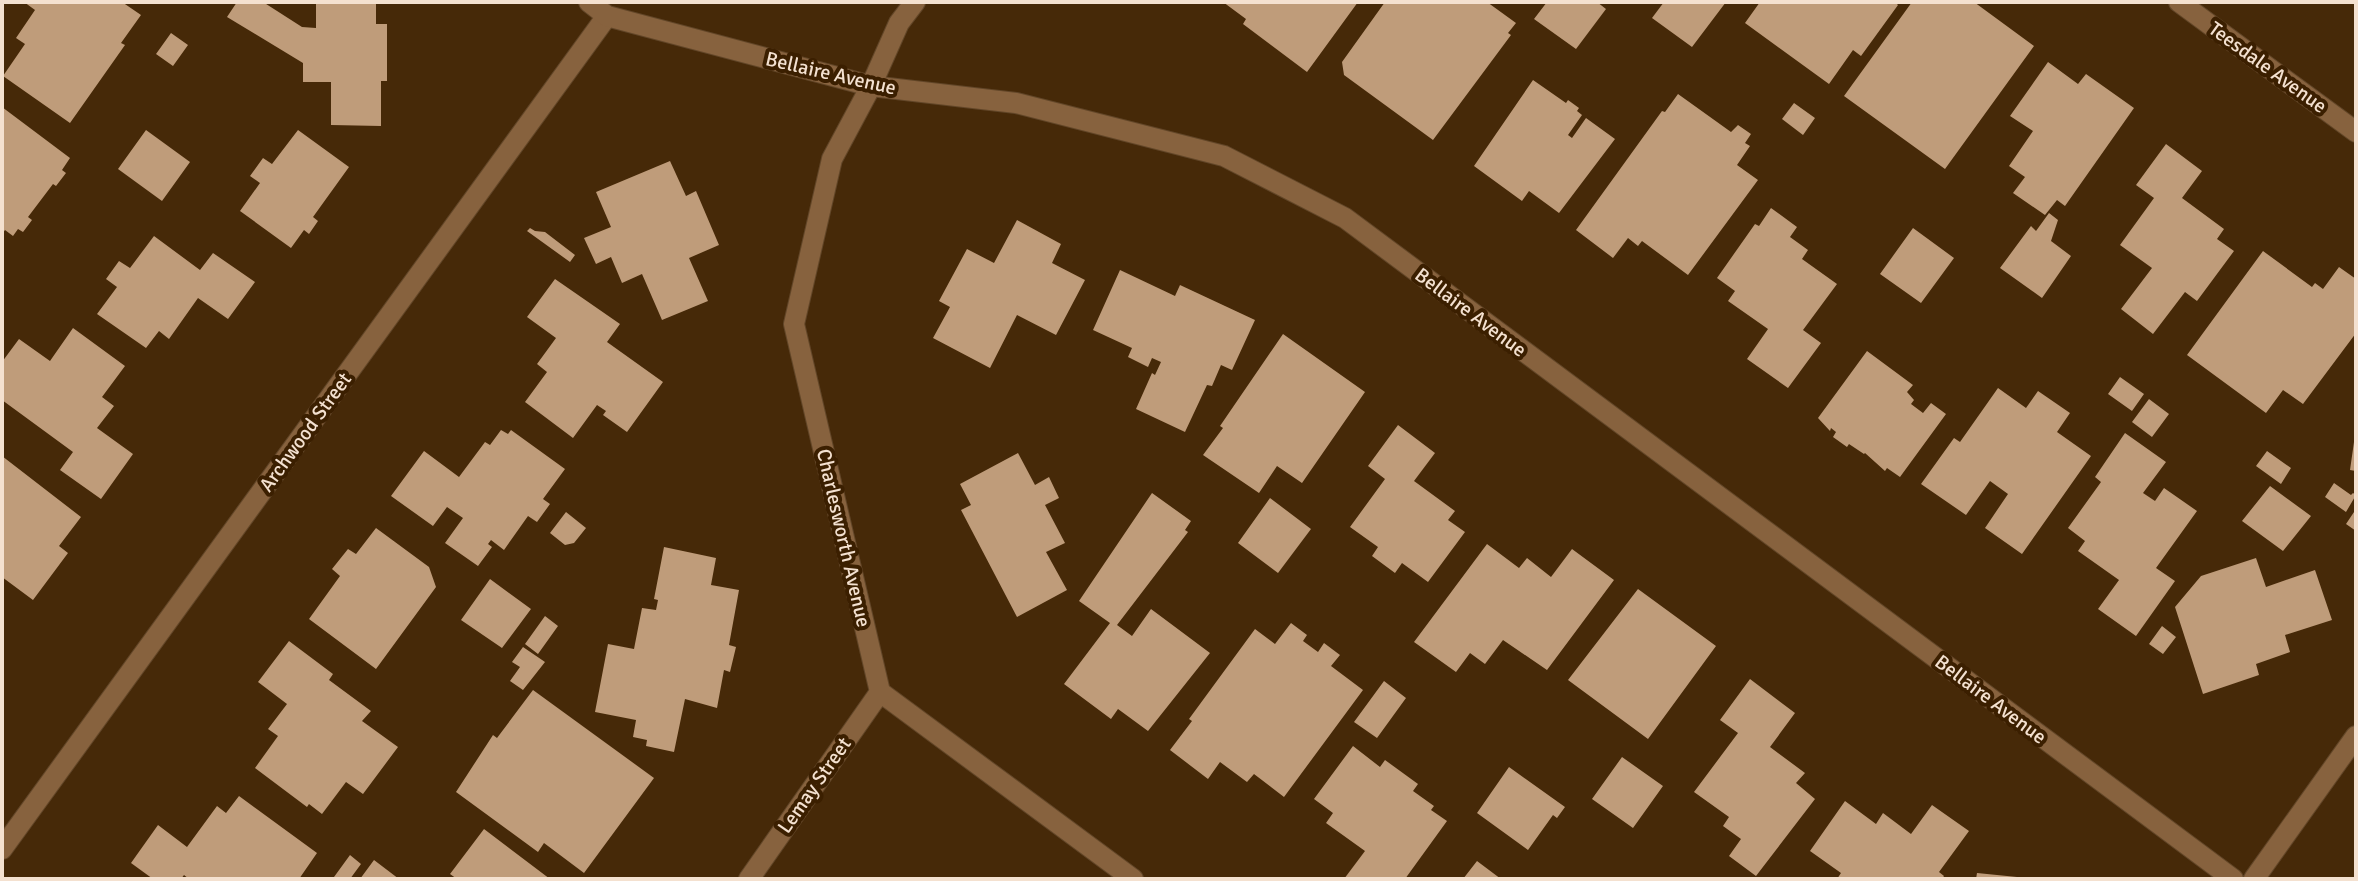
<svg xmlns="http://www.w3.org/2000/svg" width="2358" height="881" font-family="Signika,sans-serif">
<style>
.building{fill:#bf9c7a}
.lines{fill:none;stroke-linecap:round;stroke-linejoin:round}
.minor-casing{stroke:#624628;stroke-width:22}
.tertiary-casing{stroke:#624628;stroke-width:22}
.minor{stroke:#87623e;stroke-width:20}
.tertiary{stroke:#87623e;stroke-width:20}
.labels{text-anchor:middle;stroke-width:8;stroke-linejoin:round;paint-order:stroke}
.street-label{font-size:20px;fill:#f4e1d0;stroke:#3b1f00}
</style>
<rect width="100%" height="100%" fill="#462908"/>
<path class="building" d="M24,2H122L141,15L121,43L125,45L70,123L3,76L25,44L16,38L35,10Z
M237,2H263L302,27L316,28V2H376V24H387V81H381V126L331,125V82H303V63L227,17Z
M1223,2H1358L1307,72L1243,24L1246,19Z
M1385,2H1487L1516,23L1508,33L1511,35L1433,140L1344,75L1342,62Z
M1547,2H1597L1606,9L1576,49L1534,19Z
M1664,2H1726L1692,47L1652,18Z
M1760,2H1895L1898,5L1861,56L1853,50L1829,84L1745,23Z
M1912,2H1974L2034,46L1945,169L1844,96Z
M171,33L188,45L173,66L156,54Z
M2048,62L2078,84L2086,74L2134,108L2065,206L2057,200L2045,215L2013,193L2025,177L2009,166L2033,131L2010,116Z
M1533,80L1566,103L1568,100L1579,108L1577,111L1582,115L1568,135L1572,138L1586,118L1615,139L1559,213L1529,191L1522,201L1474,166Z
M1678,94L1731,132L1738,125L1751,134L1745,143L1750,146L1737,165L1758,180L1688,275L1642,241L1638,246L1628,238L1613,258L1576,230L1662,111L1665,112Z
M1794,103L1815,118L1803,135L1782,119Z
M2,107L70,158L62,170L66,173L56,186L53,184L28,217L32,220L23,232L18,229L13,236L5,230L2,234Z
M146,130L190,162L162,201L118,169Z
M298,130L349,167L313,217L318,221L309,234L304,230L291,248L240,211L260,183L250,176L263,158L272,164Z
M2166,144L2202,171L2182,198L2224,229L2217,239L2234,251L2197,301L2185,292L2153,334L2121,309L2152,268L2120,245L2154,198L2136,185Z
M670,161L686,196L696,191L719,245L689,258L708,301L662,320L642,274L622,283L611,257L596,264L584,238L611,227L596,192Z
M1771,208L1797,227L1790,237L1808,250L1802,259L1837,284L1803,330L1821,343L1788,388L1747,359L1768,329L1728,301L1735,291L1717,278L1755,224L1759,226Z
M2049,213L2058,220L2051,241L2071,256L2042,298L2000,268L2031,226L2036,231Z
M1017,220L1061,244L1052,263L1085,280L1056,335L1017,315L990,368L933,338L950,307L939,301L967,249L994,263Z
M530,228L535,231L545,232L575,255L570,262L527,231Z
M1913,228L1954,258L1921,303L1880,274Z
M154,236L200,270L213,253L255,282L228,319L198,298L169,339L159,331L146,348L97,314L117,287L106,279L119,261L130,268Z
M2263,251L2312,287L2315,283L2323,289L2339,267L2356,279V333L2303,404L2283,390L2266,413L2187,355Z
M1120,270L1175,296L1180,285L1255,320L1232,370L1221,365L1212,386L1207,385L1185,432L1136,409L1152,373L1155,375L1161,362L1152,358L1148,367L1128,357L1132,348L1093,330Z
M555,279L620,324L607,342L663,382L627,432L603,415L606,411L597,405L573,438L525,402L547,372L537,364L556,338L527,317Z
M73,328L125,366L102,397L114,406L97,428L133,454L101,499L60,470L73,452L2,400V362L19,339L50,361Z
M1283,334L1365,392L1302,483L1277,466L1259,493L1203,455L1223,428L1220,426Z
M1867,351L1913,385L1907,392L1914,400L1911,404L1923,413L1931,403L1946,414L1900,477L1887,468L1885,471L1865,453L1864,454L1849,444L1847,447L1833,437L1836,432L1831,428L1830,431L1818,418Z
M2120,377L2144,394L2132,411L2108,394Z
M1998,388L2026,408L2038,391L2070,413L2057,432L2091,456L2022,554L1985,528L2008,494L1990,481L1966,515L1921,484L1954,438L1960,442Z
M2149,399L2169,414L2152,437L2132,422Z
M1398,425L1435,453L1414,481L1455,511L1448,520L1465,532L1428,582L1402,563L1395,573L1372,556L1378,547L1350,527L1385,479L1368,466Z
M501,430L508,434L511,430L565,469L543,499L550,504L537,522L528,516L504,550L491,540L488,544L492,547L478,566L445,543L463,518L447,507L433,526L391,496L424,451L459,477L485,442L490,445Z
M2125,433L2166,462L2143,493L2155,501L2164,488L2197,511L2156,568L2175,581L2136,636L2098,609L2119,580L2078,551L2085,541L2068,528L2101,482L2095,477Z
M2354,442H2356V471L2350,470Z
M2267,451L2291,468L2281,484L2256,466Z
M1018,453L1035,485L1049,477L1059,498L1045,505L1065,543L1046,552L1067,590L1017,617L961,510L971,505L960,484Z
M2,456L81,517L59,546L68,553L33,600L2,577Z
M2334,483L2351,495L2353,493L2356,495L2346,512L2325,497Z
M2270,486L2311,516L2283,551L2242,521Z
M1152,493L1191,521L1185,530L1188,532L1117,625L1132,636L1151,609L1210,653L1148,731L1118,709L1111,719L1064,684L1110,623L1079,601Z
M1270,498L1311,529L1278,573L1238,543Z
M2356,509V531L2346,524Z
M566,512L586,528L574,543L565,545L550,533Z
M376,528L429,567L436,587L376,669L309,619L340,576L332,569L348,549L356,554Z
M1487,544L1519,568L1527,558L1551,577L1572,549L1614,580L1547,670L1503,640L1485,664L1470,653L1456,672L1414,642Z
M664,547L716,558L711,585L739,590L729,645L736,647L730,672L724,670L717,708L685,699L674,752L646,746L647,740L633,737L636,720L595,712L608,644L634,649L642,608L656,610L658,600L654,599Z
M2256,558L2266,587L2315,570L2332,620L2285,635L2290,652L2256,664L2259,675L2203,694L2175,607L2201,576Z
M490,579L531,609L502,648L461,620Z
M1638,589L1716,646L1648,739L1568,680Z
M545,616L558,626L538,654L525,644Z
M1291,623L1307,635L1303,641L1318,652L1324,643L1340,655L1331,666L1363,690L1284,797L1254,774L1247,782L1220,762L1208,779L1170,750L1192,721L1189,719L1255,629L1275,644Z
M2162,626L2176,637L2163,654L2149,644Z
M289,641L333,674L329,680L371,711L362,721L398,747L363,794L346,782L322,814L309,804L307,807L255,768L278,736L268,729L287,704L258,682Z
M523,647L545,662L523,690L510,681L520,667L512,662Z
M1750,679L1795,713L1770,747L1805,773L1796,783L1815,799L1756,876L1729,856L1741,839L1723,826L1729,817L1694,792L1738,733L1720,720Z
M1384,681L1406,698L1377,738L1354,722Z
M533,690L654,778L584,873L544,843L538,852L456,792L493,735L497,738Z
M1353,746L1380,767L1385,760L1418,784L1413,791L1434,806L1431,810L1447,821L1405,879H1344L1365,851L1326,823L1333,813L1314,799Z
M1622,757L1663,786L1633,828L1592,799Z
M1509,767L1565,807L1557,818L1553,815L1528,850L1477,813Z
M239,796L317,853L299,879H189L184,875L181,879H153L131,863L158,825L187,847L217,806L226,813Z
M1845,801L1876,824L1883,813L1911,834L1932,805L1969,831L1939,872L1944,876L1942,879H1837L1841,873L1810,851Z
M484,829L550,879H457L450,874Z
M350,855L361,864L350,879H336L334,877Z
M374,860L399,879H360Z
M1477,861L1501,879H1463Z
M1977,873L2017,877V879H1976Z"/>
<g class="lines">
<g class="minor-casing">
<path id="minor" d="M915,2L899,23L871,86L832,159L794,324L880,692L1133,879
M2179,2L2356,132
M2,849L607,16
M749,879L880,692"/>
</g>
<g class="tertiary-casing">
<path id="tertiary" d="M589,2L607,16L871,86L1016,103L1224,156L1345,218L2233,879
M2254,879L2356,736"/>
</g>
<use href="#minor" class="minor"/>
<use href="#tertiary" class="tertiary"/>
</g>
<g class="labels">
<g class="street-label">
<text transform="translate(2268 67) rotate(36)" y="7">Teesdale Avenue</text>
<text transform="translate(831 73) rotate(13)" y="7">Bellaire Avenue</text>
<text transform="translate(1471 312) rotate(37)" y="7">Bellaire Avenue</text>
<text transform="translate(305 432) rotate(-54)" y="7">Archwood Street</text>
<text transform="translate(844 538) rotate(77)" y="7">Charlesworth Avenue</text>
<text transform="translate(1991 699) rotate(37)" y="7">Bellaire Avenue</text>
<text transform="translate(814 785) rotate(-55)" y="7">Lemay Street</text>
</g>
</g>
<rect width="2358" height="881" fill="none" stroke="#f4e1d0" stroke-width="8"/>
</svg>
